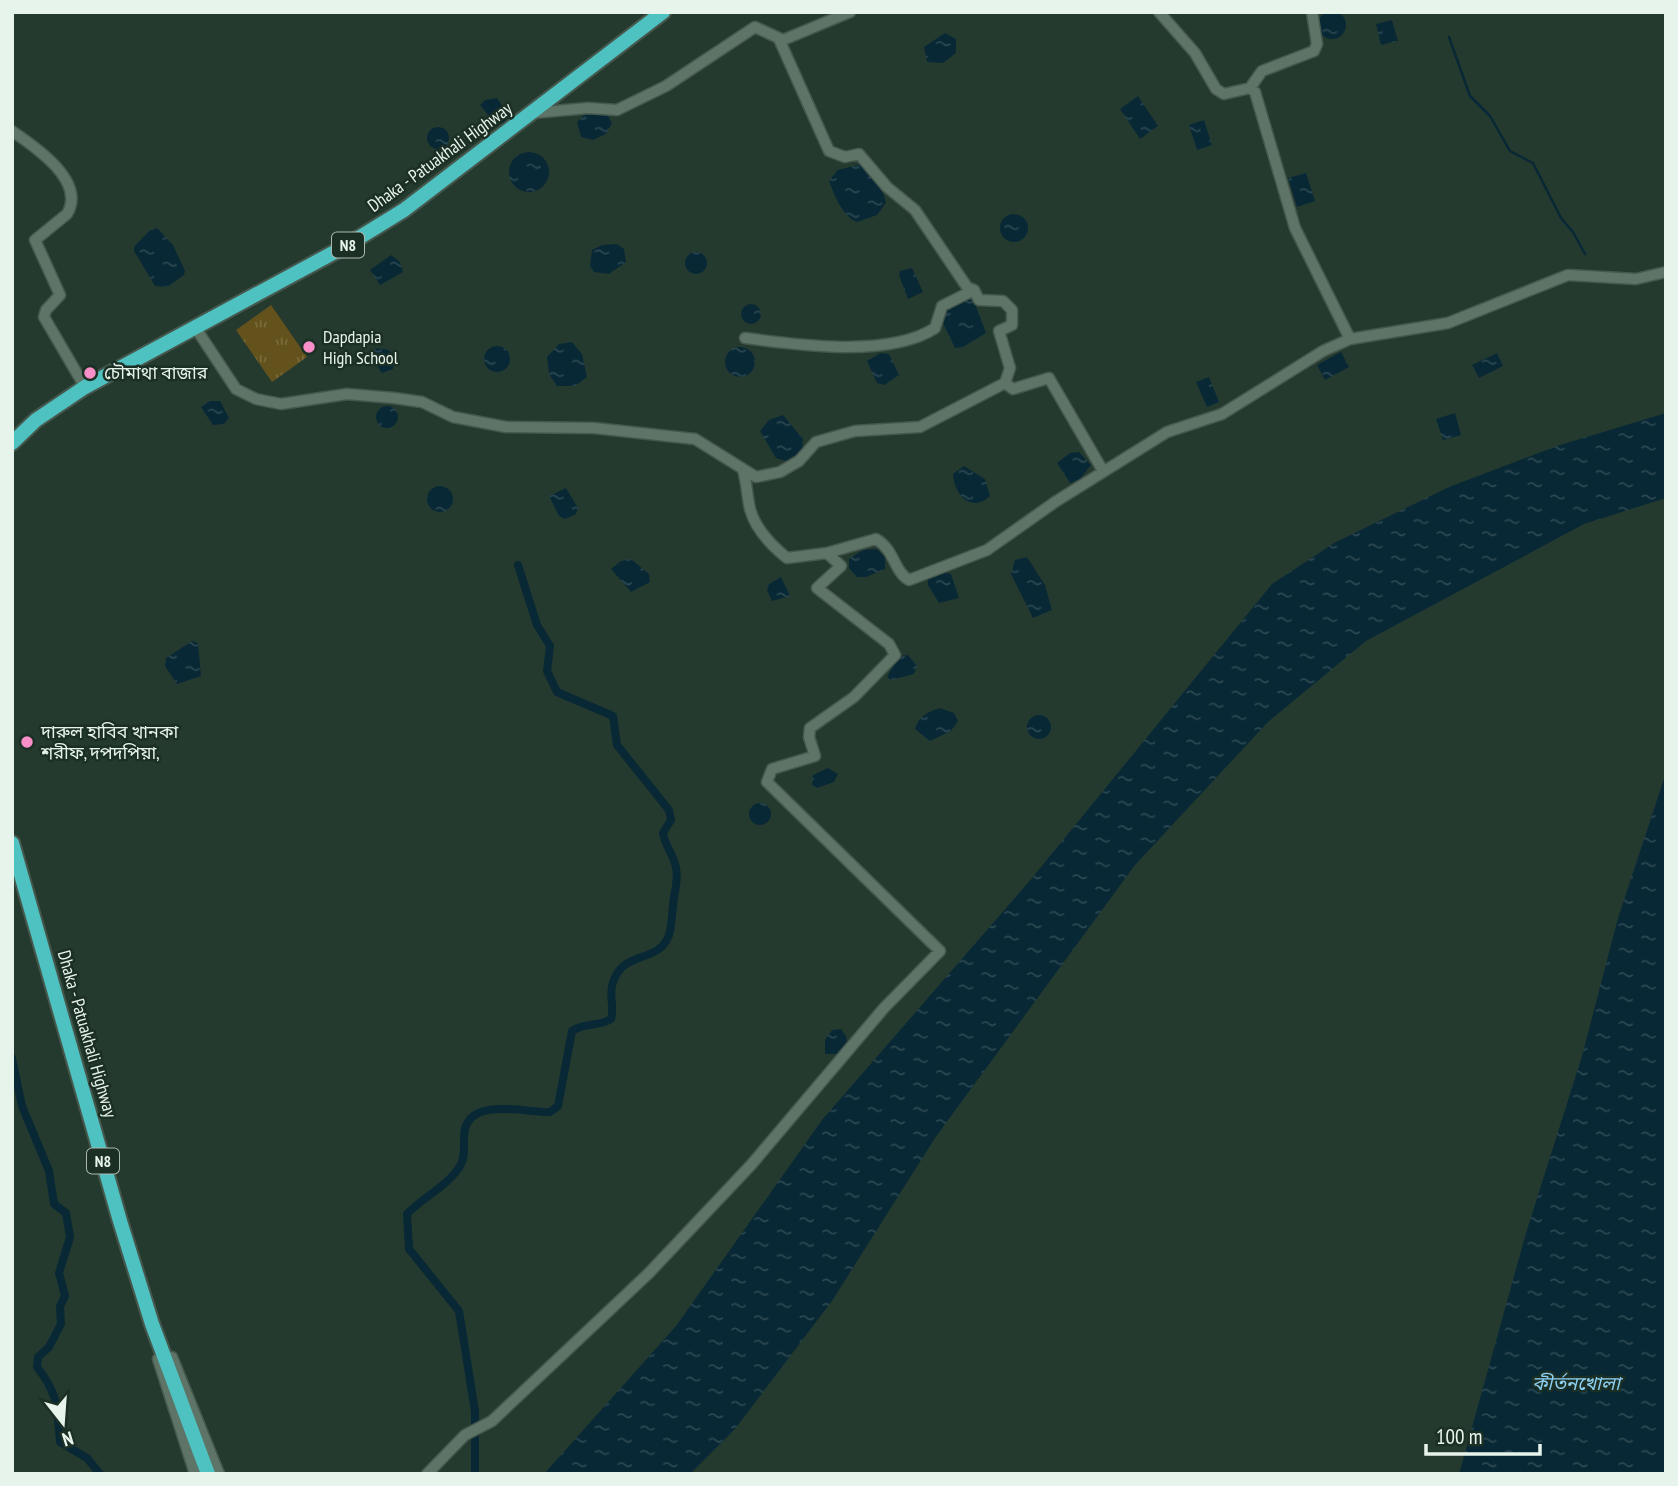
<svg xmlns="http://www.w3.org/2000/svg" width="1678" height="1486" font-family="'PT Sans Narrow','Noto Sans Bengali',sans-serif">
<style>
.grass{fill:url(#grass-tufts)}
.water{fill:url(#water-ripples)}
.lines{fill:none;stroke-linecap:round;stroke-linejoin:round}
.stream{stroke:#082835;stroke-width:2.5}
.canal{stroke:#082835;stroke-width:8}
.minor-casing{stroke:#46584e;stroke-width:13}
.highway-casing{stroke:#46584e;stroke-width:18}
.minor{stroke:#5e7467;stroke-width:10}
.highway{stroke:#4ec1c1;stroke-width:14}
.poi-dot{fill:#f98fc8;stroke:#1b2f25;stroke-width:2.5}
.labels{text-anchor:middle;stroke-width:5;stroke-linejoin:round;paint-order:stroke}
.shield{fill:#1b2f25;stroke:#aab9b0;stroke-width:2}
.shield-label{font-size:16px;font-weight:bold;fill:#e7f4ec}
.street-label{font-size:18px;fill:#e7f4ec;stroke:#1b2f25}
.poi-label{font-size:18px;fill:#e7f4ec;stroke:#1b2f25;text-anchor:start}
.water-label{font-size:19px;font-style:italic;fill:#8bd0f2;stroke:#1b2f25}
</style>
<defs>
<pattern id="grass-tufts" width="24" height="20" patternUnits="userSpaceOnUse" patternTransform="scale(1.75)"><rect width="24" height="20" fill="#63521b"/><path d="M3 7l-1-3M5 7V3M7 7l1-3M15 17l-1-3M17 17v-4M19 17l1-3" fill="none" stroke="#796c3c"/></pattern>
<pattern id="water-ripples" width="26" height="14" patternUnits="userSpaceOnUse" patternTransform="scale(1.75)"><rect width="26" height="14" fill="#082835"/><path d="M2 4q2-2 4 0t4 0M15 11q2-2 4 0t4 0" fill="none" stroke="#2c4852"/></pattern>
</defs>
<rect width="100%" height="100%" fill="#253a2f"/>
<path class="grass" d="M271,305L307,357L272,382L236,330Z"/>
<path class="water" d="M1318 25a14 14 0 1 1 28 0a14 14 0 1 1-28 0Z
M1392,20L1398,41L1381,45L1376,24Z
M945,33L956,39V53L943,63L927,62L924,47Z
M1138,96L1158,126L1140,139L1120,109Z
M497,98L509,116L504,123L496,125L480,105L485,100Z
M587,112L607,114L612,123L606,134L593,140L581,137L577,122Z
M1204,120L1212,145L1197,150L1189,125Z
M427 138a11 11 0 1 1 22 0a11 11 0 1 1-22 0Z
M509 172a20 20 0 1 1 40 0a20 20 0 1 1-40 0Z
M862,164L883,193L886,203L877,215L857,222C843,217 834,195 829,181L838,170Z
M1306,173L1315,201L1297,207L1288,178Z
M1000 228a14 14 0 1 1 28 0a14 14 0 1 1-28 0Z
M157,228L173,245L185,271L184,275L167,287L155,286L134,251V247L150,230Z
M617,244L624,249L626,262L609,274L594,272L590,266L592,250L602,245Z
M685 263a11 11 0 1 1 22 0a11 11 0 1 1-22 0Z
M391,255L400,262L403,272L380,285L370,270Z
M912,268L923,292L908,299L899,275L900,271Z
M965,298L974,301L986,333L963,347L955,348L940,317L941,312Z
M741 314a10 10 0 1 1 20 0a10 10 0 1 1-20 0Z
M572,342L582,354L587,377L575,386H557L549,374L547,357L559,344Z
M484 359a13 13 0 1 1 26 0a13 13 0 1 1-26 0Z
M725 362a15 15 0 1 1 30 0a15 15 0 1 1-30 0Z
M375,348L389,350L395,358L393,369L382,373L371,357Z
M1341,352L1349,367L1325,380L1317,365Z
M881,353L889,354L899,375L884,385L877,383L867,361Z
M1497,353L1503,366L1479,378L1472,365Z
M1209,377L1219,402L1207,407L1196,382Z
M210,401H220L229,418L224,424L213,425L201,407Z
M376 417a11 11 0 1 1 22 0a11 11 0 1 1-22 0Z
M1455,413L1461,435L1443,440L1436,419Z
M1666,413V498L1584,524L1366,641L1268,722L1135,865L935,1138L832,1301L735,1429L690,1474H544L676,1326L822,1120L1032,878L1272,584L1334,543L1449,487L1560,445Z
M783,415L803,439L802,451L786,461L776,458L760,431L769,420Z
M1079,452L1091,465L1080,479L1070,483L1057,463L1070,453Z
M964,466L985,479L990,496C971,514 954,494 953,474Z
M427 499a13 13 0 1 1 26 0a13 13 0 1 1-26 0Z
M566,488L578,508L576,514L565,519L559,516L549,496Z
M877,549L885,557V569L866,577H857L849,568V559L863,550Z
M1027,557L1045,585L1052,610L1033,618L1011,574L1015,560Z
M631,559L649,574L650,582L631,592L611,569L621,561Z
M941,572L951,574L959,598L939,603L928,585V577Z
M781,577L790,596L772,601L767,590L769,584Z
M192,641L198,643L201,676L177,684L165,666L166,658Z
M908,655L917,666L914,674L891,680L887,677L899,656Z
M940,708L954,713L958,721L951,731L930,741L915,729C919,716 927,712 940,708Z
M1027 727a12 12 0 1 1 24 0a12 12 0 1 1-24 0Z
M828,768L838,774L834,782L817,788L812,785L813,775Z
M1666,773V1474H1459L1526,1233L1582,1056L1618,918Z
M749 814a11 11 0 1 1 22 0a11 11 0 1 1-22 0Z
M841,1029L846,1036L847,1042L838,1054H825V1040L832,1030Z"/>
<g class="lines">
<path class="stream" d="M1449,37L1470,96L1490,116L1510,151L1533,163L1561,218L1573,232L1585,254"/>
<path class="canal" d="M12,1058L22,1106L49,1171L54,1204L66,1213L70,1237L59,1273L65,1296L60,1306L61,1324L49,1347L38,1357L37,1367C59,1395 57,1408 60,1442L87,1458L100,1474
M475,1474V1411L459,1311L409,1249L407,1214C422,1198 449,1185 460,1166C467,1155 462,1142 465,1129C473,1097 528,1113 550,1112L558,1106L572,1031C585,1022 599,1027 611,1019C615,1006 608,995 613,982C621,960 635,961 654,952C673,943 671,923 673,905C674,891 679,882 676,868C674,855 665,846 663,833L671,820L669,810L617,745L613,716L557,692L547,671L550,646L537,625L518,565"/>
<g class="minor-casing">
<path id="minor" d="M1159,12L1195,53L1216,89L1224,94L1250,88L1255,92L1295,228L1350,339
M779,39L829,151L845,157L859,154L887,187L915,210L967,287L974,290L979,300L1003,301L1012,310V325L999,331L1010,368L1005,383L1013,389L1049,378L1103,471
M1250,88L1262,71L1314,51L1317,44L1312,12
M533,113L588,108L617,110L666,86L755,27L783,40L850,12
M12,131C34,146 87,181 67,214L35,240L60,295L46,310L44,317L85,387
M195,327L236,389L256,399L281,404L347,394L394,398L422,402L453,417L506,427L594,428L695,439L756,477L780,472L799,461L816,442L855,431L920,427L1005,383
M745,338C796,345 890,358 935,328L942,306L974,290
M743,470C747,483 747,497 750,509C755,528 772,546 787,558L827,553L876,539C895,550 894,572 909,580L987,550L1055,502L1167,432L1222,414L1323,351L1350,339L1448,323L1568,275L1636,279L1666,272
M172,1357L219,1474
M158,1359L195,1474
M427,1474L465,1435L492,1421L649,1273L751,1165L884,1008L940,951L767,782L772,769L815,756L809,737L810,728L854,697L895,655L889,644L817,588L841,566L827,553"/>
</g>
<g class="highway-casing">
<path id="highway" d="M12,443L36,420L85,387L344,247L404,210L663,12
M12,843L120,1221L152,1324L208,1474"/>
</g>
<use href="#minor" class="minor"/>
<use href="#highway" class="highway"/>
</g>
<g class="poi-dot">
<circle cx="309" cy="347" r="7"/>
<circle cx="90" cy="373" r="7"/>
<circle cx="27" cy="742" r="7"/>
</g>
<g class="labels">
<g class="shield">
<rect x="332" y="232.5" width="32" height="25" rx="5"/>
<rect x="87" y="1148.5" width="32" height="25" rx="5"/>
</g>
<g class="shield-label">
<text x="348" y="251">N8</text>
<text x="103" y="1167">N8</text>
</g>
<g class="street-label">
<text transform="translate(440 157) rotate(-36)" y="6">Dhaka - Patuakhali Highway</text>
<text transform="translate(87 1034) rotate(74)" y="6">Dhaka - Patuakhali Highway</text>
</g>
<g class="poi-label">
<text x="323" y="343">Dapdapia<tspan x="323" dy="21">High School</tspan></text>
<text x="104" y="379">চৌমাথা বাজার</text>
<text x="41" y="738">দারুল হাবিব খানকা<tspan x="41" dy="21">শরীফ, দপদপিয়া,</tspan></text>
</g>
<g class="water-label">
<text x="1576" y="1390">কীর্তনখোলা</text>
</g>
</g>
<rect width="1678" height="1486" fill="none" stroke="#e7f4ec" stroke-width="28"/>
<g transform="translate(63 1423) rotate(163)" stroke="#1b2f25" stroke-width="5" paint-order="stroke">
<path d="M0-5L12 26L0 18L-12 26Z" fill="#e7f4ec"/>
<text y="-10" font-size="19" font-weight="bold" text-anchor="middle" fill="#e7f4ec">N</text>
</g>
<path d="M1426 1444v10h114v-10" fill="none" stroke="#e7f4ec" stroke-width="3.5"/>
<text x="1436" y="1444" font-size="21" fill="#e7f4ec" stroke="#1b2f25" stroke-width="5" paint-order="stroke">100 m</text>
</svg>
